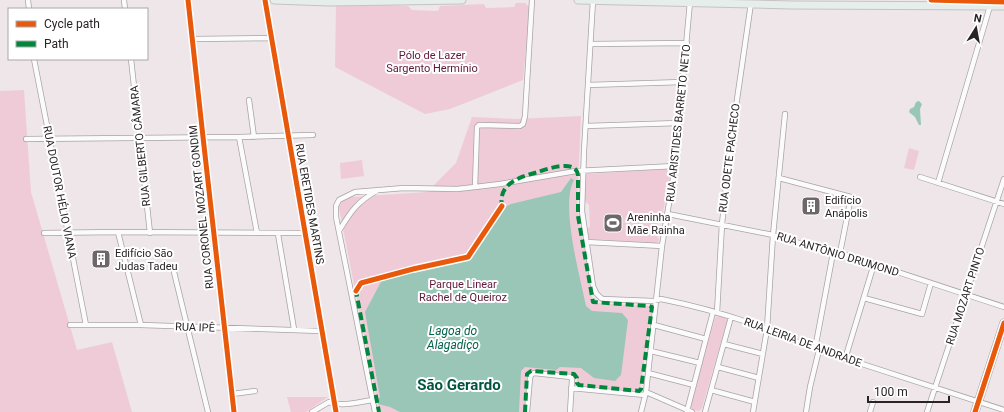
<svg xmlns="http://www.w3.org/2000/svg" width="1004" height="412" font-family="Roboto,sans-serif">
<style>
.green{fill:#efcbd8}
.water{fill:#99c6b6}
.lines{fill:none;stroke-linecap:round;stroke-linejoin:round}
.street-casing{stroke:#a9a3a5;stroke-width:6}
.secondary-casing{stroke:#a9a3a5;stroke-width:9}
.primary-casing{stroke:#c6c2c3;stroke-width:9}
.street{stroke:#fcfbfc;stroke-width:4.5}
.secondary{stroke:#fcfbfc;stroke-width:7}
.primary{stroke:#e6eeec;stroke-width:7}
.quiet{stroke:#00873e;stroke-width:4;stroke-dasharray:8 4;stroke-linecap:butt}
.cycleway-casing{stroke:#fff;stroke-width:8}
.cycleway{stroke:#e8590c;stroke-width:5}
.labels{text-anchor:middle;stroke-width:4;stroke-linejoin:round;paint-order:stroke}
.park-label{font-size:11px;fill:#5e173a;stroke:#fff}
.street-label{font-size:11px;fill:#292325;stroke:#fff}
.poi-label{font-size:11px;fill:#292325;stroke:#fff;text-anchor:start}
.water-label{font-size:12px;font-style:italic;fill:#03614a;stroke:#fff}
.district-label{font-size:15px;font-weight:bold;fill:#005641;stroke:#fff}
</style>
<rect width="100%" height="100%" fill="#eee6e9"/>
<path class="green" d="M516,3H525L530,8L523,80L450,109L425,114L335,67L336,4L408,6L412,10L438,11L440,6L484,4L486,8L514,7Z
M24,90L31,192L77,350L112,342L132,412H0V91Z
M581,116L577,206L592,300L595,303L649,306L652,307L640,390L638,391L579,385L577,383V378L574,374L531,371L527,374L525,412H379L337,198L427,192L456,163L472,117L517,119Z
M909,148L919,151L914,170L904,168Z
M362,160L364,176L341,179L340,163Z
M669,169L671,171L662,217L658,220L656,235L659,239V241L656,243L589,239L587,229L590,227L589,205L585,201V176L586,174Z
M718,316L726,318L727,321L702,408L699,411L691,409L690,405L715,318Z
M287,397H328L306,412H291Z"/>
<path class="water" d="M919,101L922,104L920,109L921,125H919L915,117L909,112L910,109L914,107L916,102Z
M571,178L574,180C560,205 580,276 586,306L592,311L622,313L628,320L621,375L615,381L594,378L581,368L560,367L556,370L525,367L521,371L519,412H400L390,407L378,404V399L380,397L365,312L382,280L409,272L468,260L505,207L511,204L561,192Z"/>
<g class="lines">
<g class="street-casing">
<path id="street" d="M28,0L29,9
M124,0L125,9
M188,0L203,137L234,412
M265,0L336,412
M593,0L584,151L582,211L593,286L596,293L601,298L603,299L653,301L661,299C691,305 721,313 750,323C774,331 796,342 819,350L1004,410
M193,39L271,38
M591,44L687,43
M34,59L86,325
M131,59L150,233
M588,85L683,82
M249,100L254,137
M586,126L679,123
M239,137L257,233
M26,139L239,137L313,135
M920,177L1004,204
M779,178L851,197L840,253
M938,183L990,6
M475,187L477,127L479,125L520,126L523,124L525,116L532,0
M668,214L773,235L825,251L833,253H840L1004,307
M339,231C351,211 357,202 378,190
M118,232L141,325
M44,233L118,232L305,233
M278,234L294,329
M586,242L662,246
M174,272L208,412
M864,298L922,314L931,283
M717,313L722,224L731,141L751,3
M70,325H141L321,331
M654,325L706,339
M724,344L763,354
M815,349L833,253
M651,351L700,363
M845,359L874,264
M718,367L759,378
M648,373L694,385
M571,388L645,395
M711,390L755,402
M646,392L692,412
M232,394L255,391
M687,411L713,312
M312,412L329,402C343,407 359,402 373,400
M375,412L336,217V206L339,200L355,192L404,188L457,189L475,187L500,184L576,171L675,166
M527,412L530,378L531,375L534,373L571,377L572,380L570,412
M641,412L646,392L662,246L675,166L690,2
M705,412L731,317
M753,412L767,329L773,235L785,114
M806,412L810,387L819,350
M870,412L873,402
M927,412L1004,179"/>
</g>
<g class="secondary-casing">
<path id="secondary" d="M975,412L1004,323"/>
</g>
<g class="primary-casing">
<path id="primary" d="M274,0L329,2L462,0
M578,0L792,5L1004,6"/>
</g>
<use href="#street" class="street"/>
<use href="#secondary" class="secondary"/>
<use href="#primary" class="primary"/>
<path class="quiet" d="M501,208L502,206C498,183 520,177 538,172C547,169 577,158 578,176V216L593,302L649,306L652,307L641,389L639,391L579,385L577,383V378L574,374L531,371L527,374L525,412
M357,289L356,291L379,412"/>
<g class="cycleway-casing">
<path id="cycleway" d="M188,0L203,137L234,412
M265,0L336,412
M931,0L1004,2
M356,291L361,283L413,269L468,257L502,206
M975,412L1004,323"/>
</g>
<use href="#cycleway" class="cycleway"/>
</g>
<defs>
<g id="building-square" transform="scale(1)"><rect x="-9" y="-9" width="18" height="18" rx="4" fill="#6e676a" stroke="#fff"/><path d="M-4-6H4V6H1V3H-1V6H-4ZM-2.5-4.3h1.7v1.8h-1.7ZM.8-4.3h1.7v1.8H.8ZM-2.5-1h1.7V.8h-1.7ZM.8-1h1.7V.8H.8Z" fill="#fff"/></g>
<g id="stadium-square" transform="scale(1)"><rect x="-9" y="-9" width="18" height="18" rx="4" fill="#6e676a" stroke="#fff"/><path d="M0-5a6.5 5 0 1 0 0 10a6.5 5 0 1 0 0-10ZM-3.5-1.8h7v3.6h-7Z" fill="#fff"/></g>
</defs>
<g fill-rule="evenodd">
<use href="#building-square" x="811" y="206"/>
<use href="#stadium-square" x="613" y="223"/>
<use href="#building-square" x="101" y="259"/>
</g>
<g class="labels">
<g class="park-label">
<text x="432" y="59">Pólo de Lazer<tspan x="432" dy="13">Sargento Hermínio</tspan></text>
<text x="463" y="288">Parque Linear<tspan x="463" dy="13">Rachel de Queiroz</tspan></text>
</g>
<g class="street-label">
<text transform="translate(678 123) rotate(-84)" y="4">RUA ARISTIDES BARRETO NETO</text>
<text transform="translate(140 146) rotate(-96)" y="4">RUA GILBERTO CÂMARA</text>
<text transform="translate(729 158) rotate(-83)" y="4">RUA ODETE PACHECO</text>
<text transform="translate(60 192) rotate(79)" y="4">RUA DOUTOR HÉLIO VIANA</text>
<text transform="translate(310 204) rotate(80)" y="4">RUA ERETIDES MARTINS</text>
<text transform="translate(201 207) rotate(-96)" y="4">RUA CORONEL MOZART GONDIM</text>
<text transform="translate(838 254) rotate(17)" y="4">RUA ANTÔNIO DRUMOND</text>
<text transform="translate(965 296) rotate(-72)" y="4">RUA MOZART PINTO</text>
<text transform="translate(195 327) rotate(2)" y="4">RUA IPÊ</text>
<text transform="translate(803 342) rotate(20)" y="4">RUA LEIRIA DE ANDRADE</text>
</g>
<g class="poi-label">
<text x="825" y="204">Edifício<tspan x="825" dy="13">Anápolis</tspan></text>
<text x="627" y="221">Areninha<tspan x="627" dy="13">Mãe Rainha</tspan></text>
<text x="115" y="257">Edifício São<tspan x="115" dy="13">Judas Tadeu</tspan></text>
</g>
<g class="water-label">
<text x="453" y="335">Lagoa do<tspan x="453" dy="14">Alagadiço</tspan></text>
</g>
<g class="district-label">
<text x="459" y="390">São Gerardo</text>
</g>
</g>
<rect x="8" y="8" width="140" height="52" fill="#ffffff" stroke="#a9a7a8"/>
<rect x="16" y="21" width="20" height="6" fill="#e8590c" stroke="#a9a7a8"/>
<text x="44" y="28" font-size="12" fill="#292325">Cycle path</text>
<rect x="16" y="41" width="20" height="6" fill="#00873e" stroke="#a9a7a8"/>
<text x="44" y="48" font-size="12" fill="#292325">Path</text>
<g transform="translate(976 28) rotate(11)" stroke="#ffffff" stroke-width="3" paint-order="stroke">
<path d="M0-3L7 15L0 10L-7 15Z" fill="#292325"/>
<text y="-6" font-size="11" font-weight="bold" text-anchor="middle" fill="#292325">N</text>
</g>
<path d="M868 396v6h81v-6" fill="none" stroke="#292325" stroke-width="2"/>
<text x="874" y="396" font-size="12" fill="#292325" stroke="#ffffff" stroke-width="3" paint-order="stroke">100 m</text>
</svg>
